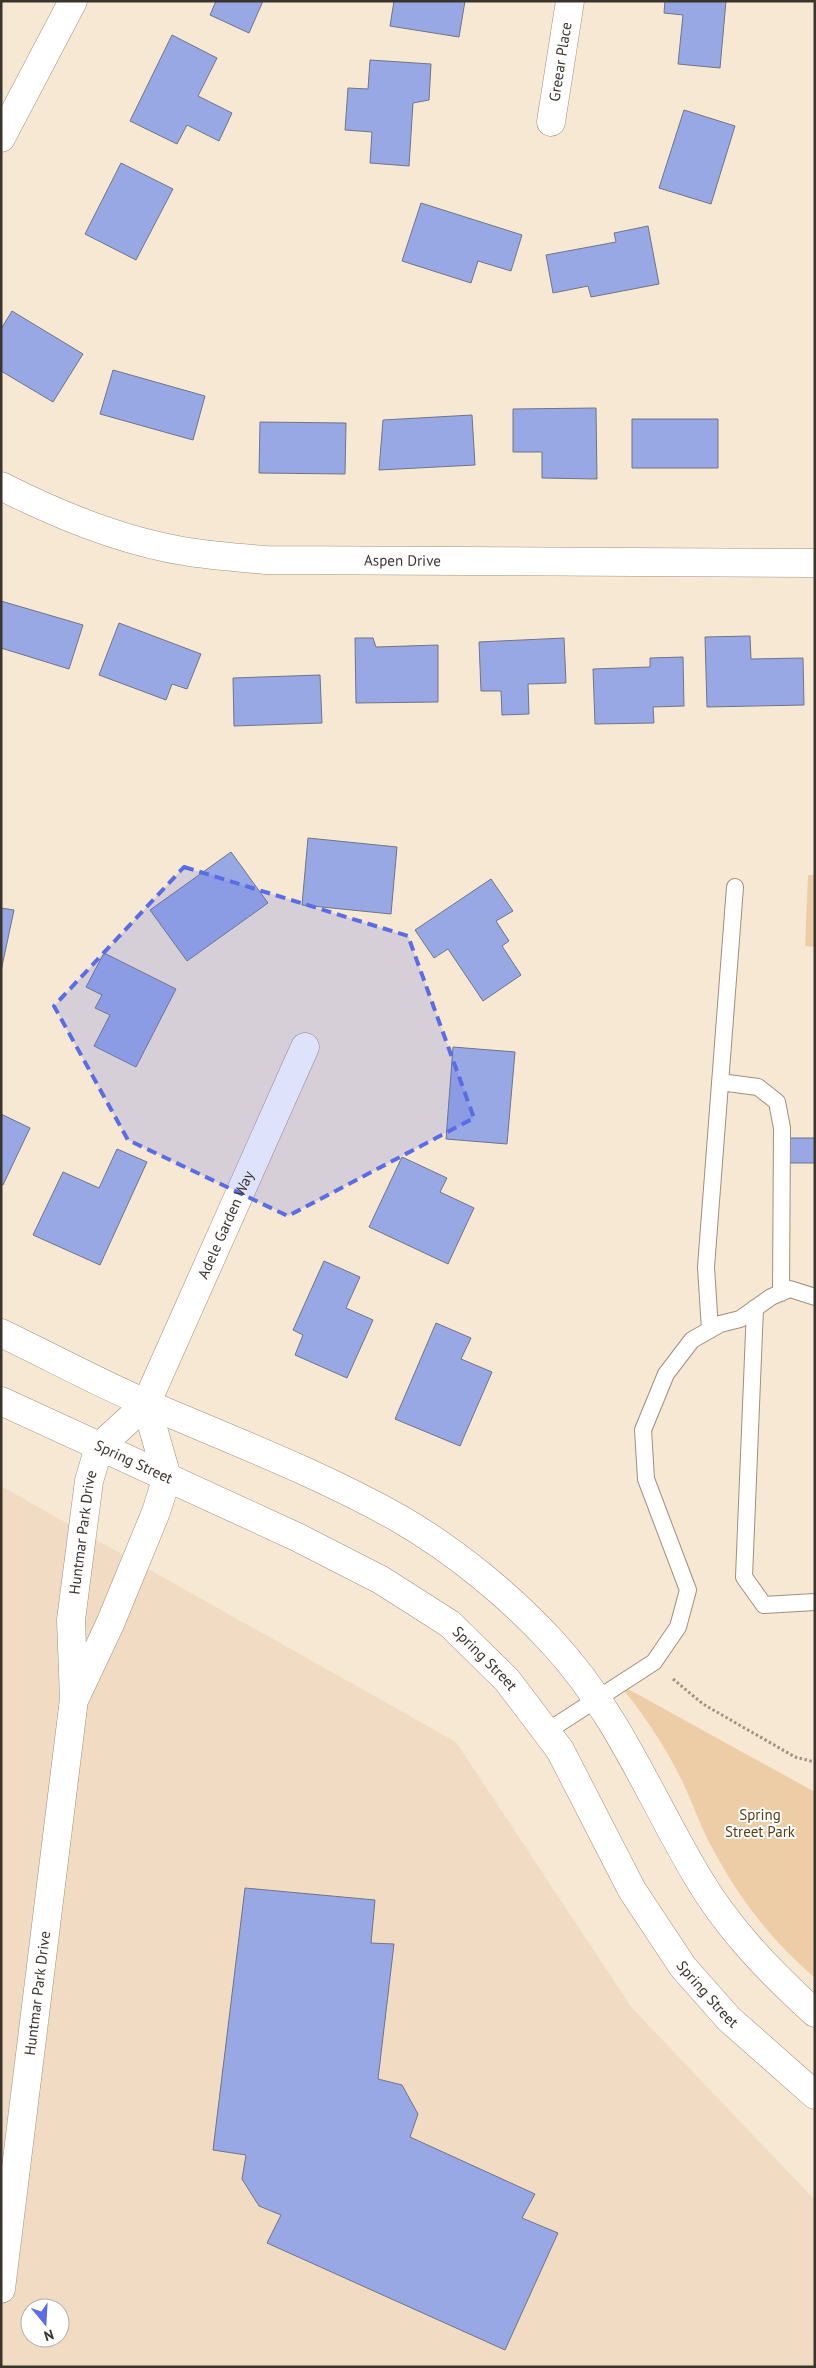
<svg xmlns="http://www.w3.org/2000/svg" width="816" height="2368" font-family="'PT Sans',sans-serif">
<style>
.built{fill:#f1dcc3;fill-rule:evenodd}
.green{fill:#edcda5}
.building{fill:#98a8e4;stroke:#6f7488}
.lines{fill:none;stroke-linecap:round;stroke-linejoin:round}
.lane-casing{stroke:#9e907e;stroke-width:18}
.street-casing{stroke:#9e907e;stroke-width:29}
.secondary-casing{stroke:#9e907e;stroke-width:29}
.path{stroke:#9d9385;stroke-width:3;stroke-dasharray:2.5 2.5;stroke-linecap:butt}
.lane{stroke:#fff;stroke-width:16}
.street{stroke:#fff;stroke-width:28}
.secondary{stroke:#fff;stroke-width:28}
.marked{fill:#5a6de4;fill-opacity:0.2;stroke:#5a6de4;stroke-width:4;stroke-dasharray:10 6;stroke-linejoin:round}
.labels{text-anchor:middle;stroke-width:4;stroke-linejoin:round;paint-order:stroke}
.street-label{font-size:15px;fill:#3a342d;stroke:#fff}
.park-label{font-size:15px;fill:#593c0e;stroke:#fff}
</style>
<rect width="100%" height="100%" fill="#f7e8d4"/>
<path class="built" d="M1,1486L456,1742L632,2008L815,2200V2367H1ZM30,2308H60V2338H30Z"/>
<path class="green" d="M808,875H815V947L805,946Z
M619,1684L815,1792V1978C774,1943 740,1900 715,1853C702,1831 694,1806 683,1783C666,1747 644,1715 619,1684Z"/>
<path class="building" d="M216,1H263L249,33L210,15Z
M394,1H465L459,37L390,26Z
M665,1H726L720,68L678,64L683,15L664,13Z
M172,35L217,58L198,96L232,113L219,141L187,125L177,144L130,121Z
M370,60L431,64L429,100L413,103L409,166L370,163L372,132L345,130L348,88L368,89Z
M684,110L735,126L711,204L659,188Z
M121,163L173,189L136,260L85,234Z
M421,203L522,235L511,271L478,261L471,283L402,261Z
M648,226L659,284L591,297L588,286L553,293L546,255L616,242L614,233Z
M12,311L83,354L53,402L1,371V329Z
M113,370L205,396L193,440L100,414Z
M596,408L597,479L542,478V452H513V409Z
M472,415L475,465L379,470L383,420Z
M632,419H718V468H632Z
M260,422L346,423L345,474L259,473Z
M1,601L83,625L69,669L1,648Z
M119,623L201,654L187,689L172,684L166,700L99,675Z
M750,636L751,659L803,658L804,705L707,707L705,637Z
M355,638H373L376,647L438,645V702L356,703Z
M564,638L566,683L528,684L529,714L502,715L501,691H481L479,642Z
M683,657L684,706L653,707L654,723L595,724L593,669L650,667V658Z
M320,675L322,723L234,726L233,678Z
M308,838L397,847L391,914L302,905Z
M231,852L268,903L187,961L150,910Z
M491,879L513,911L496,921L509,941L502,946L521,975L483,1001L448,949L434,958L415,930Z
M1,908L14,910L1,971Z
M104,953L176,989L136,1067L94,1046L110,1015L95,1008L102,995L86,987Z
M453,1047L515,1052L507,1144L446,1139Z
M1,1114L30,1128L3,1185H1Z
M786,1138H815V1163H786Z
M117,1149L147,1162L100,1265L33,1235L63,1172L99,1188Z
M402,1157L447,1178L440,1192L474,1208L448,1264L369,1227Z
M324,1261L360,1277L346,1308L373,1320L347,1378L295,1355L303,1335L293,1330Z
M436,1323L471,1338L461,1359L492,1372L460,1446L395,1419Z
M245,1888L375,1900L371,1943L394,1944L378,2079L402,2085L418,2114L410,2137L535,2194L522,2218L558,2233L505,2350L267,2243L281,2215L259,2206L242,2179L246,2155L213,2150Z"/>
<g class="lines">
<g class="lane-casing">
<path id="lane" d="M720,1082L758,1087L777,1102L782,1128L781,1293
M755,1308L744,1577L764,1605L815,1602
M710,1330L706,1267L735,887
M546,1732L654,1662L678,1627L688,1590L646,1479L643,1430L666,1374L692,1340L720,1324L740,1319L771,1297L790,1289L815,1297"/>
</g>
<g class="street-casing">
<g id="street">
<path id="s1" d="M551,122L570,1"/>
<path d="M1,138L73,1"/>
<path id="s2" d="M1,486C60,516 124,542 189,552C215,556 241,558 266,560L815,563"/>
<path d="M76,1696L110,1624L156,1512L167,1477L146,1404"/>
<path id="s3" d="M1,2289L74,1699L71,1620L89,1481L99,1447L146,1404L305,1047"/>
</g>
</g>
<g class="secondary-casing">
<g id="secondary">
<path d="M1,1333C51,1357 99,1383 150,1405C234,1441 320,1474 400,1519C455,1551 510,1596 553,1643C617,1712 650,1797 697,1876C728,1929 770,1972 815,2013"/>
<path id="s4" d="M1,1401L297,1537L381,1580L450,1624L507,1680L560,1750L632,1890L683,1967L729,2019L815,2095"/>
</g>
</g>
<path class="path" d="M673,1679L703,1704L795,1757L815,1762"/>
<use href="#lane" class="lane"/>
<use href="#street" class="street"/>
<use href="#secondary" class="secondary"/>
</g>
<path class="marked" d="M184,867L408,936L474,1118L288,1216L128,1140L54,1006Z"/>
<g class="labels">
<g class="street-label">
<text dy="5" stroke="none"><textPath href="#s1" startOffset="61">Greear Place</textPath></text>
<text dy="5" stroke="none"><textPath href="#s2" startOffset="414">Aspen Drive</textPath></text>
<text dy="5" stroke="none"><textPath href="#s3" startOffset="1109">Adele Garden Way</textPath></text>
<text dy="5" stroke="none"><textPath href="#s4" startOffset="146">Spring Street</textPath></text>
<text dy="5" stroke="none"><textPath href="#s3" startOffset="762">Huntmar Park Drive</textPath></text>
<text dy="5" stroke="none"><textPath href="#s4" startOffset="551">Spring Street</textPath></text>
<text dy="5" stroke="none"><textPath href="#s3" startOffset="298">Huntmar Park Drive</textPath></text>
<text dy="5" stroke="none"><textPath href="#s4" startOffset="956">Spring Street</textPath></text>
</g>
<g class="park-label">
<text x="760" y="1820">Spring<tspan x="760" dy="17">Street Park</tspan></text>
</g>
</g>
<rect width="816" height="2368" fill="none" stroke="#3a342d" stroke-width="5"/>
<g transform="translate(45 2323) rotate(162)"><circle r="24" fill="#ffffff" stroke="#b0aeab"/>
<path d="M0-4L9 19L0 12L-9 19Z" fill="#5a6de4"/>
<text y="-8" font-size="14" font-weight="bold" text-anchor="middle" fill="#3a342d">N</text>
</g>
</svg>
